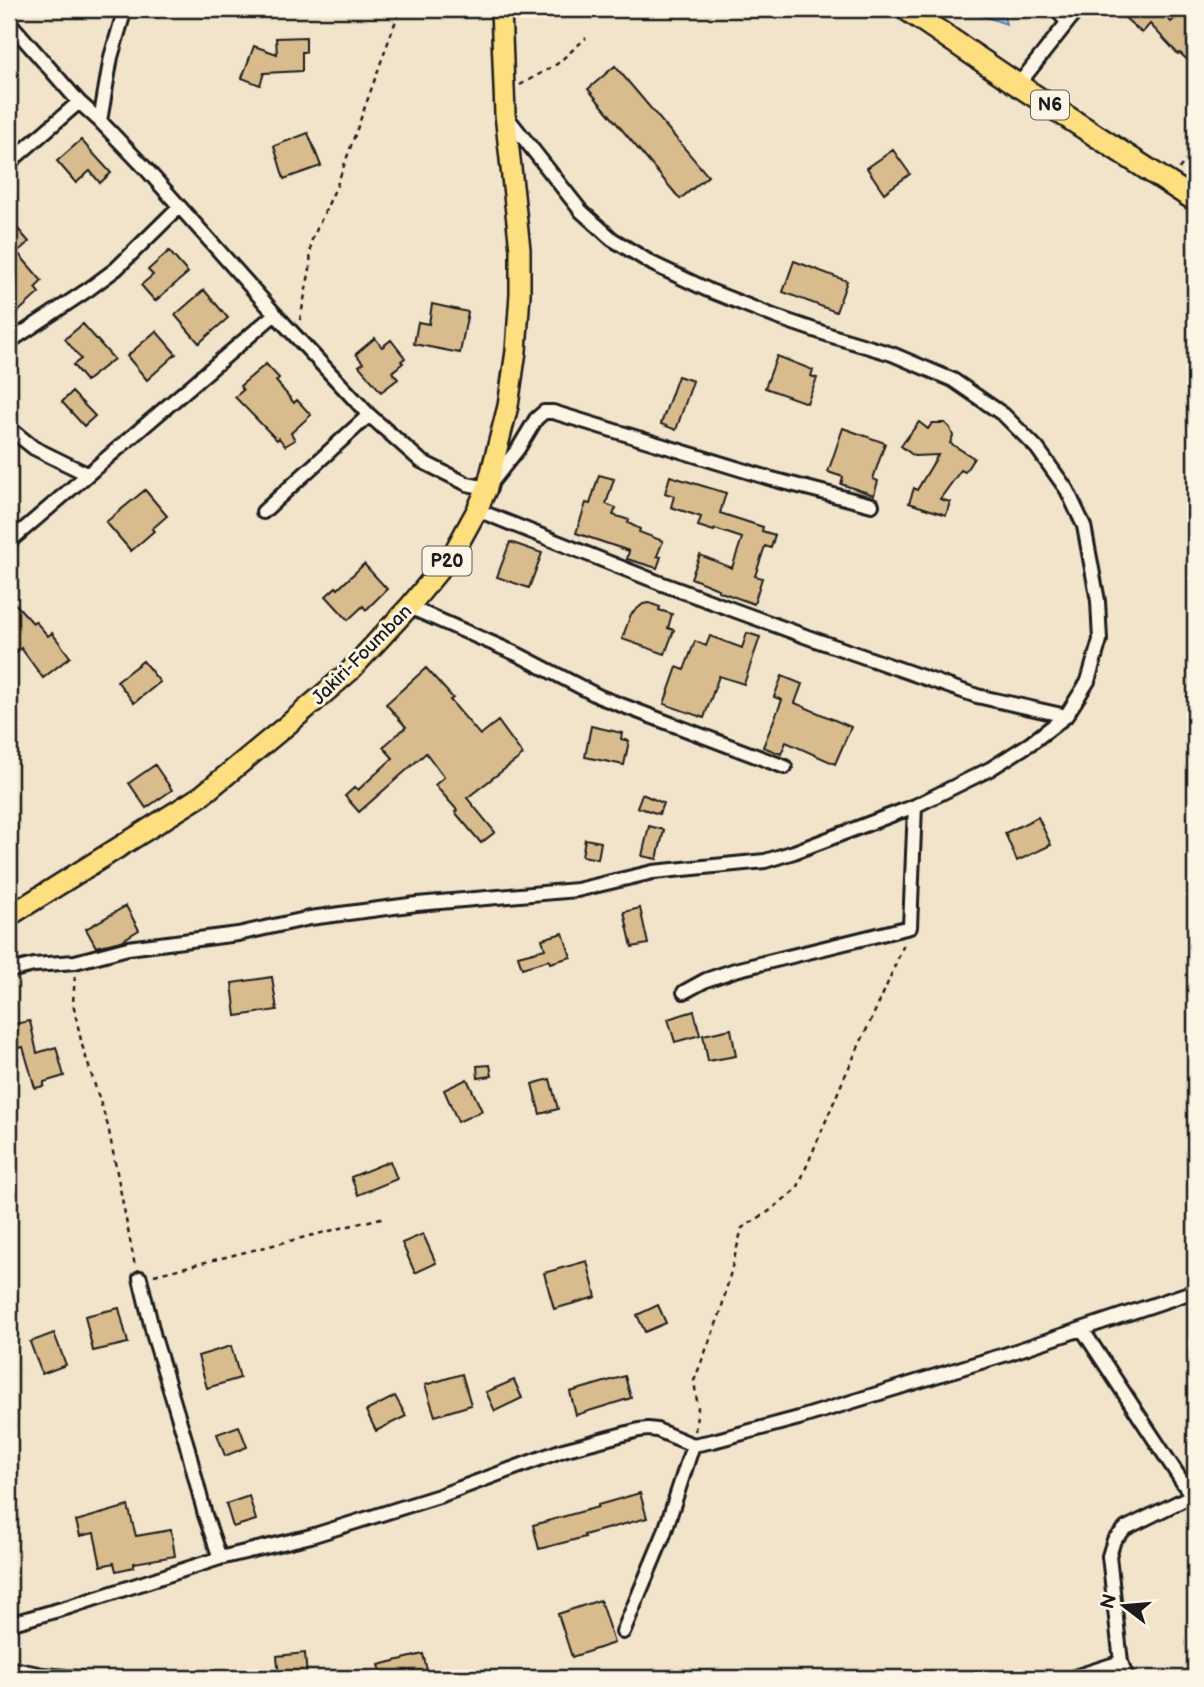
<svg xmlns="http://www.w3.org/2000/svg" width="1204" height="1687" font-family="'Balsamiq Sans',sans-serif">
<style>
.water{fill:#91c5ee;stroke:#62819a;stroke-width:2}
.building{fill:#d9bc8e;stroke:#1c1c1c;stroke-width:2}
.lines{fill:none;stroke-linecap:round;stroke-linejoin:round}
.street-casing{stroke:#1c1c1c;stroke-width:18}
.primary-casing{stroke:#1c1c1c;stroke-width:24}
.highway-casing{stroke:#1c1c1c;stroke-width:26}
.path{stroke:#1c1c1c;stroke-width:2.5;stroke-dasharray:5 5;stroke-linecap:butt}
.street{stroke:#fcf5e5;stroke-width:12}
.primary{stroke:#fedf80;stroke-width:19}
.highway{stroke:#fedf80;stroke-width:21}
.labels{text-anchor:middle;stroke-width:6;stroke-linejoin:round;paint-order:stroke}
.shield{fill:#fcf5e5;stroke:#5f5d58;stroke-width:2}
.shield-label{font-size:18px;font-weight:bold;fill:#1c1c1c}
.street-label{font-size:19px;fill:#1c1c1c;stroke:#fcf5e5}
</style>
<rect width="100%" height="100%" fill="#f2e4cb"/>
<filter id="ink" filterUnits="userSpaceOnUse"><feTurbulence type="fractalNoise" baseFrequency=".0143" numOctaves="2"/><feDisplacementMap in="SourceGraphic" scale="14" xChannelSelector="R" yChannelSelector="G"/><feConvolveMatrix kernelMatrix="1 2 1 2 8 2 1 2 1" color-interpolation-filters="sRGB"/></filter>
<g filter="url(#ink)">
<path class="water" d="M964,9H1002L1006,24Z"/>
<path class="building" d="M1115,9H1157L1171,22L1183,11L1195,25V67L1180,53L1178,54L1150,24L1142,33Z
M306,37V52H302V71L264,73L260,85L242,78L254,46L277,54L276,38Z
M615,66L708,176L680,199L588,89Z
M308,133L321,166L284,179L274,146Z
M81,140L111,173L100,183L90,171L76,183L57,161Z
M893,150L910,174L884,193L867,168Z
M18,229L29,242L17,252L42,281L35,288L39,293L9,320V237Z
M169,251L188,273L155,301L141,285L153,275L148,270Z
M794,261L847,281L836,312L783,292Z
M204,290L228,318L199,343L175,315Z
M432,304L468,312L460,353L414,344L418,322L429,324Z
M83,324L114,359L86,381L73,365L81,359L65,339Z
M156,331L176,354L147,380L127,356Z
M375,338L382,347L391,340L405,358L401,361L403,363L392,372L398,379L381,392L359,366L363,363L356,354Z
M777,356L813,370L811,376L817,378L807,403L765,388Z
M266,364L279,378L276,381L294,403L297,400L311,415L291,433L295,440L285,446L279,438L277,440L235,397L243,390L240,386Z
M678,376L693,381L676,430L661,424Z
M72,392L95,416L84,426L62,402Z
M919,422L928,429L932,423H945L950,428L953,436L950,443L974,458L965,472L961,470L940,499L950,502L946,515L909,503L914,488L917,490L938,455L914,456L901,446Z
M843,428L885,443L873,479L878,481L874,495L841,484L843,477L828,472Z
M599,475L614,479L606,504L616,508L613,515L629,520L628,523L640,529L639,532L663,541L657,556L661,557L657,568L627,559L629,551L576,533L586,503L590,504Z
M670,476L726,493L720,513L763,527L762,531L775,535L771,548L765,546L755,576L762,578L754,604L718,591V589L691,578L700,555L732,568L742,538L715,529L714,531L698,526L701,517L671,507L674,496L665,493Z
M145,490L167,516L152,529L154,531L131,551L106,522Z
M510,542L542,553L529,588L497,577Z
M364,564L387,589L366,610L363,606L348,620L326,596L336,587L338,589Z
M9,597L33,623L35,621L48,636L52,633L70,657L43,678L21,648L9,659Z
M649,603L660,607L659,610L672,614L668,628L674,630L665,654L622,639L631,614L643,604Z
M747,633L760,637L744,684L719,676L704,718L664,704L677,667L684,670L695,641L706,646L710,636L742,648Z
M143,661L160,682L134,703L117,681Z
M426,668L453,698L450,700L480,735L498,721L523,755L467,798L495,832L481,843L455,812L457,810L435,785L444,777L426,753L359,812L345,796L355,787L358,790L393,758L383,747L406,727L386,704Z
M782,676L802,684L795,703L851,727L835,764L786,742L781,754L763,747L782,700L774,697Z
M591,726L622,733L621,739L629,741L624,765L585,757Z
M155,765L172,790L146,808L129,783Z
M642,794L663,803L659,814L637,807Z
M1038,817L1051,845L1017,861L1005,833Z
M649,826L664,830L657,859L642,856Z
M585,839L601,842L598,859L582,856Z
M126,906L139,930L121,941L96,947L86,929Z
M640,908L648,944L632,947L624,912Z
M563,933L571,957L550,963L549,960L522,968L518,956L545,949L542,939Z
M272,977L277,1010L236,1016L232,983Z
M694,1011L700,1035L675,1042L668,1019Z
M30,1021L37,1053L56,1047L64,1076L44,1082V1086L35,1088L23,1047L9,1050V1025Z
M731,1029L736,1056L708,1061L703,1035Z
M490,1065L492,1076L478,1078L477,1066Z
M467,1079L482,1111L458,1122L444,1090Z
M550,1079L558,1109L540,1114L532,1084Z
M390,1161L397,1179L358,1195L351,1177Z
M423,1234L436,1263L415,1273L402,1243Z
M587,1261L596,1297L554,1309L544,1273Z
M658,1305L666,1323L645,1332L637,1315Z
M119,1308L128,1343L93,1351L85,1316Z
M54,1333L66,1365L42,1374L30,1342Z
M231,1346L240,1378L207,1388L198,1356Z
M462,1374L471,1405L435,1416L425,1385Z
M625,1376L631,1398L576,1415L570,1392Z
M514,1380L522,1398L495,1411L486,1392Z
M395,1396L406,1416L376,1431L366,1411Z
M239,1426L247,1447L225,1456L217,1434Z
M640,1493L647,1518L584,1535L585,1537L539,1549L533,1525L598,1507V1505Z
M249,1496L256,1520L233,1527L226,1504Z
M128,1506L136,1536L171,1530L175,1556L134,1563V1567L116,1571L114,1563L101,1566L94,1533L80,1536L76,1521Z
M600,1600L614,1643L572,1657L558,1614Z
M305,1653L307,1678H279L277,1656Z
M423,1654L429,1678H383L379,1665Z"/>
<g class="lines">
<g class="street-casing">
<path id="street" d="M1056,9L1067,22
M9,22L79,102L100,121L147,170L275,314L369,415L421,461L467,484L487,488L518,449L536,419L544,412H553L772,479L872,505
M1018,85L1078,9
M100,121L111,57L125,9
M9,163L79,102
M9,342L89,289L116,269L179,207
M9,428L34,448L87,474
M477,510L660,583L813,639L977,696L1066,716
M263,512L369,415
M9,542L275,314
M409,607L517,654L600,697L785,767
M9,971L34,965L75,962L128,948L238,934L310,918L417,904L577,890L653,872L765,861L794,852L915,806L990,769L1031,743L1066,716L1088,681L1100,640L1098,601L1084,526L1067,490L1037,448L1004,415L953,380L892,354L832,336L776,317L708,290L653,264L612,239L581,211L507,117
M684,992L706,980L735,970L910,927L915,806
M140,1278L154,1337L186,1442L205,1515L220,1558
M1082,1329L1195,1501
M9,1624L69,1607L220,1558L311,1536L439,1496L563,1450L639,1430L648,1429L657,1430L693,1445L713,1441L799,1418L1007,1354L1195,1291
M623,1632L664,1534L693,1445
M9,1668L43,1675L78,1678
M1071,1678L1121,1662
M1127,1678L1121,1662L1109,1556L1114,1540L1126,1528L1191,1496"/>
</g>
<g class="primary-casing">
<path id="primary" d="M9,916L201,796L292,721L349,672L409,607L454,552L477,510L487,488L508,406L516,351L520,294V249L505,114L501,9"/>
</g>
<g class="highway-casing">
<path id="highway" d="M906,9L1018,85L1195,200"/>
</g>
<path class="path" d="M520,85L557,64L586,38
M1179,169L1195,146
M300,320L310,269L311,242L337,185L400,9
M75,976L73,1003L82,1045L108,1126L135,1266
M154,1275L385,1217
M695,1431L698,1408L694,1381L720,1314L742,1228L768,1212L797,1189L844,1078L883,994L904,944"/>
<use href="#street" class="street"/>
<use href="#primary" class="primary"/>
<use href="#highway" class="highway"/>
</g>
</g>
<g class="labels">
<g class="shield">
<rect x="1031" y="90.5" width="38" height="29" rx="5"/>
<rect x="422.5" y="546.5" width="49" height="29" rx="5"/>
</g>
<g class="shield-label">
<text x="1050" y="111">N6</text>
<text x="447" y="567">P20</text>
</g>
<g class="street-label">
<text transform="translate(361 654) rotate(-45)" y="7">Jakiri-Foumban</text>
</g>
</g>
<rect width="1204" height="1687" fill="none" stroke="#fcf5e5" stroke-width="35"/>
<rect x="18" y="18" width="1169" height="1652" fill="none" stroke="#1c1c1c" stroke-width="2.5" filter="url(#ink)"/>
<g transform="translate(1124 1606) rotate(286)" stroke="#fcf5e5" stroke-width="5" paint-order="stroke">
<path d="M0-5L12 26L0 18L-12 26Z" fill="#1c1c1c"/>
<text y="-10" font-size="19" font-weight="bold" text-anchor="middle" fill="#1c1c1c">N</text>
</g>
</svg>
